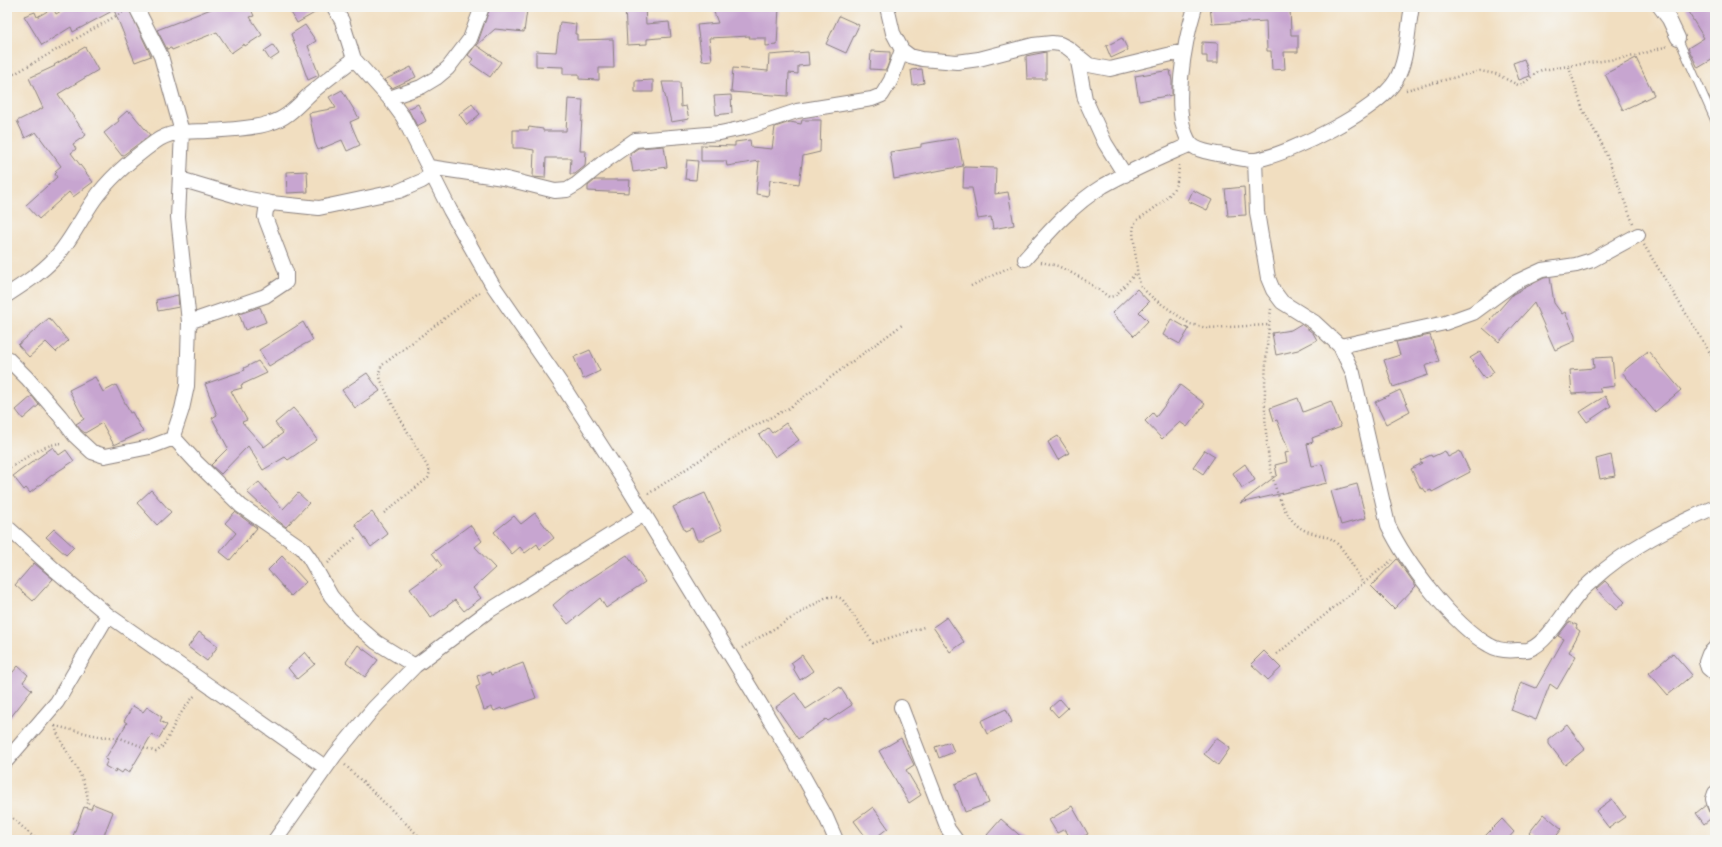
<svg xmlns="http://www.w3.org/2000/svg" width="1722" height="847" font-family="'Architects Daughter',sans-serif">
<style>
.building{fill:#c7a5d0}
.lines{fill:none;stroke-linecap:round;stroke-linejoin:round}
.lane-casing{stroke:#8a807e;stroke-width:9}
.street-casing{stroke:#8a807e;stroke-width:16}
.path{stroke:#8a807e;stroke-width:2.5;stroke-dasharray:1 3;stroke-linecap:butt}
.lane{stroke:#fff;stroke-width:7}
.street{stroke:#fff;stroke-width:14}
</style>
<rect width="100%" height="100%" fill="#f6f6f2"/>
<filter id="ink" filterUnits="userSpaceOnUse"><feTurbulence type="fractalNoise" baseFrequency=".025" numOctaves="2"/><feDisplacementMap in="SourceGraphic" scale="8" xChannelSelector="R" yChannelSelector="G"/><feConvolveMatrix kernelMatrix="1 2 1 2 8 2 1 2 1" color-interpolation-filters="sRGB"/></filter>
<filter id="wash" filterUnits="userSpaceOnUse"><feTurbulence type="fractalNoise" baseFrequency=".012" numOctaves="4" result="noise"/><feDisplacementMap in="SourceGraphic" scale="16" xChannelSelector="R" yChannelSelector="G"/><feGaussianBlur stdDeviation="0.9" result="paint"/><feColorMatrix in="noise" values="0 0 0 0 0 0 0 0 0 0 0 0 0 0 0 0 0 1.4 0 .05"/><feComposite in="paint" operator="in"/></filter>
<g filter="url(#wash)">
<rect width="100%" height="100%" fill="#f1dec0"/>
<g id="blocks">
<path class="building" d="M68,7H128L151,56L135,62L114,10L73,32L71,27L42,45L24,16L35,12L37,17L53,8L56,14Z
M216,7H250L254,16L250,17L262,35L245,46L244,44L231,53L217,32L172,50L171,48L167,49L157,30Z
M288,7H325L297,23Z
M490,7L527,10L524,32L495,29L477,45Z
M625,7H645L646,24L669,22L671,37L647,39V44L627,45Z
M712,7H779L777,45L766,46V38H749L750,36L709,38L712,60L702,61L697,25L718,23Z
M1210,7H1290L1291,35H1298V52H1284L1285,69L1272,70L1271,51H1267L1266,21L1212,24Z
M1685,7H1715V58L1698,68L1688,48L1704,38Z
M839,16L859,25L846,53L826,44Z
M560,22L576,24L575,34H577V40L613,39L614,68H599V80L579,79V74H563V67L536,66V51L556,52Z
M305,25L316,41L308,46L319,75L308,80L291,34Z
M1122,38L1128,50L1111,58L1106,46Z
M1202,42L1218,43V63H1207V56H1202Z
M273,45L279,54L270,60L264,51Z
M476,45L501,62L490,77L470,63L473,59L468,55Z
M85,47L98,70L58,94L86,135L73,144L76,149L71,153L93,182L73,197L69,192L39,219L26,205L57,177L55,174L57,172L55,171L61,166L36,132L25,138L17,121L43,108L29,78L55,66L54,65Z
M871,51L890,52V59L886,70L870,69Z
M808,52L809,65L798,66V74L789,73L788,96L731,92L733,68L768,71L769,55Z
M1046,52V79H1027L1026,56Z
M1636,58L1654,95L1623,110L1605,74Z
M1524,59L1530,76L1519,80L1513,63Z
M411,67L416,77L392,88L384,80Z
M922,69L924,83L913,85L911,70Z
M1170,70L1172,81V95L1139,101L1135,76Z
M653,80V92H635V81Z
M662,82H680L681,107L686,106L689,119L671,122Z
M342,90L359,118L350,122L360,145L347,151L342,140L318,150L315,143L309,113L336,108L329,97Z
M731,95L732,113L716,115L714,96Z
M568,99L583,100L580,151H586L585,166L575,174H570L571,158H546L545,178L533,177L534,150L522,148H513V130H528L529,127L543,129V131H566Z
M418,104L426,121L417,126L408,109Z
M472,104L480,114L467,125L459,114Z
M127,111L129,113L130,111L150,135L122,156L104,133L119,121L118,119Z
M802,120H821L820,152L803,156L799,184L770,180L768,196L756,194L759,161L727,166L726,161H701V145L735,146V142L750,140L751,147L772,149L775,127L790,122L801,124Z
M958,138L963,166L894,179L890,152L921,147V144Z
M664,146L667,167L633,172L630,154L638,148Z
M687,160L698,161L696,180L685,179Z
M964,167L996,168L995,194L1008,192L1014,225L993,229L991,217L978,219L972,188H963Z
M307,171L308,192L287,193L286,172Z
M595,180H630L629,193L588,191V186Z
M1244,187L1246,215L1228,216L1225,189Z
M1193,190L1212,200L1207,210L1188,201Z
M1550,277L1554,303L1562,314L1565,312L1575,336V341L1555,350L1534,303L1499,342L1483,328L1513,294L1544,278Z
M1137,289L1149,302L1139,312L1148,321L1134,336L1112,313Z
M178,295L179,307L158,311L156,300Z
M260,307L266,322L245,330L239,314Z
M49,318L68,341L56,352L46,342L29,357L18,345Z
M1171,319L1189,329L1180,344L1163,335Z
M303,322L313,340L303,345L269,366L259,350Z
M1301,324L1313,333L1317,340L1298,350L1276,355L1272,333L1291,330Z
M1430,335L1439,361L1425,366L1428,375L1393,387L1384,360L1400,355L1396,342Z
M590,350L600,371L583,379L574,357Z
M1648,351L1681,390L1655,412L1622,372Z
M1480,352L1494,372L1485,379L1470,358Z
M1612,357L1615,386L1599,388L1601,392L1572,394L1570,370L1594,368L1593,358Z
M258,361L267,373L241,385L242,388L231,391L247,420L242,422L264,447L283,433L275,423L293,408L302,418L317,440L288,460L285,457L263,470L248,446L221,474L211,465L228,448L212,418L217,415L205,384L245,370L244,368Z
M367,373L380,391L355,408L342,390Z
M95,377L103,392L116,385L130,413L132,412L143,432L114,445L102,423L85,433L81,430L76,424L84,419L69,390Z
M1180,385L1205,404L1187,427L1180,422L1162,439L1145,421L1153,413L1156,417Z
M1400,390L1410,411L1386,424L1375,402Z
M32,396L39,405L23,419L16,410Z
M1605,396L1611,406L1587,422L1580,412Z
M1298,398L1303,412L1331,401L1341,427L1312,438L1313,442L1307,444L1312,466L1322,464L1327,483L1240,503L1277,475L1275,465L1287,462L1285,453L1289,452L1277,420L1274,421L1270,408Z
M786,423L799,440L775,457L759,435L768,428L772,433Z
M1058,436L1069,453L1058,460L1048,442Z
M53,447L59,455L66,450L74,461L52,475L30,493L26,488L24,490L13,476Z
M1205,450L1215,456L1203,474L1193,467Z
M1445,451L1448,457L1460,451L1470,472L1432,492L1431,490L1426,492L1423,488L1421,489L1411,469L1422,463L1420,460L1431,455L1432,457Z
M1611,455L1615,476L1600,479L1596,459Z
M1245,464L1255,480L1242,488L1233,473Z
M259,482L283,509L298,493L309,503L286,527L277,520L247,492Z
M1357,484L1366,518L1341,525L1331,491Z
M151,490L171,512L157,525L137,503Z
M705,493L722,530L702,540H697L692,528L685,531L673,507Z
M235,512L257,528L230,560L220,552L236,533L225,523Z
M372,512L388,534L371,547L355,524Z
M535,513L554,538L540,549L537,544L525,553L520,547L512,554L494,532L514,516L521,524Z
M470,525L482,541L475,547L495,568L473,588L481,598L464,611L455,600L431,618L410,589L442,566L432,553Z
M54,529L74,547L66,555L46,537Z
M627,555L645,582L606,608L600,598L568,624L553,605L572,589L573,590Z
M282,556L306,582L291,596L268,570Z
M1397,559L1416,586L1394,609L1371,586Z
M34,563L53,579L33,601L15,585Z
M1605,581L1625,602L1616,610L1596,589Z
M947,617L964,642L950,652L933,627Z
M1569,622L1577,625L1576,628L1580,631L1569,652L1576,656L1557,689L1550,684L1536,720L1511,710L1521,682L1536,688L1564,639L1558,636Z
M199,632L218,646L207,661L188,647Z
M358,645L378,660L365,677L346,662Z
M1264,651L1281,668L1268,680L1251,664Z
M305,652L315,664L297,679L288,668Z
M1673,653L1692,675L1668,695L1649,673Z
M802,655L813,671L800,680L793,668L794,667L791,663Z
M523,663L536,698L502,710L501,708L494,711L492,707L484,710L476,687L480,685L477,676L490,672L491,675Z
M18,666L28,675L23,682L32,690L7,722V679Z
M840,687L852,705L828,721L826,719L798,739L776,707L795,693L806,709Z
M1060,699L1068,708L1058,717L1050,708Z
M133,706L143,712L147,707L162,717L160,721L167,725L159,738L152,734L129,773L124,770L122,773L116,769L115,772L105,766L108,760L105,759L127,723L124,721Z
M1006,709L1012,722L987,734L981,721Z
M1567,725L1585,749L1565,765L1549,744V739Z
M901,738L914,765L906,770L921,795L909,803L879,751Z
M1216,738L1230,748L1218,765L1204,754Z
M950,742L954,752L939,758L935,747Z
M978,775L989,803L965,812L955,784Z
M1612,799L1625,817L1609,828L1596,811Z
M93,804L113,812L102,840H82L73,836L84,807L91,809Z
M1706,805L1709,812L1715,815L1704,824L1696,813Z
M1072,806L1088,834L1077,840H1071L1065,829L1057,833L1049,820Z
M873,807L888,828L879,835L882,840H868L854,821Z
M1544,814L1562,829L1553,840H1538L1529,833Z
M1001,819L1025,840H993L987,835Z
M1502,819L1514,832L1507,840H1481Z"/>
</g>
</g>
<g filter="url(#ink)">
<use href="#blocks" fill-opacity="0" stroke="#8a807e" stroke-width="1"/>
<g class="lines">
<g class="lane-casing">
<path id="lane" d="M1678,38L1715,121"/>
</g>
<g class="street-casing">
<path id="street" d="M136,7L161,56L182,132L178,217L189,322L187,386L182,409L174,433V438L196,462L241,506L302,548L310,559L331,596L350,619L376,642L415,666
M334,7L342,21L354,59L389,98L403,117L450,210L492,284L566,391L624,481L792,756L826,817L836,840
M887,7L893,33L902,50L910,56L922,59L957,62L979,59L1033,45L1052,43L1060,44L1068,48L1089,65L1110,69L1184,51
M1195,7C1185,40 1170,112 1190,143C1196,151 1209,152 1217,154C1228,155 1246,161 1256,160C1290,154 1379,110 1396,80C1408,59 1407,31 1412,7
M1660,7L1669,19L1678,38
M1077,56L1085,99L1105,143L1125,175
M389,98L421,87L436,78L448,68L470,39L482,7
M1255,160L1257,212L1268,278L1273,290L1282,302L1314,322L1340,346L1353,373L1388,525C1406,563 1453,625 1489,645C1497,650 1509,651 1518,650C1522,650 1527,651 1530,649C1547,643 1566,609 1578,595C1582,589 1588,585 1593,580C1627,548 1672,526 1715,507
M429,167L503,178L555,191L567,190L577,184L605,161L635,140L720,133L748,127L797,111L872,99L882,95L891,80L902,50
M180,179L244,198L271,203L319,208L399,191L422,181L432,174
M1025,259C1048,233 1072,205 1103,186C1131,170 1162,157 1191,144
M7,295C24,284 41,273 55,258C71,241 80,220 94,200C109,178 133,158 155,142C171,130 189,132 207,131C226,130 252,129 270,123C287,119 299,104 311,93C325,81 340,70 354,59
M189,322L265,296L286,282V272L265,217L266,210L271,203
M1340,346L1445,323L1473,313L1514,283L1529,276L1542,270L1576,265L1592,260L1638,235
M7,358L27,378L60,416L75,436L92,452L105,456L150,447L174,438
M7,527L55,570L108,615L325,767
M1715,648L1709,654L1706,662L1708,668L1715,674
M901,707L948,829L956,840
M7,760L57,702L108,615
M1715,793L1713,799L1715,806
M275,840L335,755L373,709L415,666L487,612L644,514"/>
</g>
<path class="path" d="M1569,67L1583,110L1603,146L1633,223
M7,78L123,12
M1406,90L1480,71L1496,74L1518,85C1528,83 1533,73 1542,70L1635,56L1668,46
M1179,165C1179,170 1178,176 1177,181C1172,199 1151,210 1136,221L1134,225L1133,232L1138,278L1141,287L1153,298L1190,324L1207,328L1269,325
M1644,245L1715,361
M1041,262L1058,266L1083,279L1109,297L1115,296L1137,272
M971,286L1014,265
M1271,309C1264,362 1254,490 1299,527C1308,534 1324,534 1333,540C1346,550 1354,569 1363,583
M7,470C25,459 42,444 63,443
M648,494L741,433L789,408L902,325
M384,513L428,478L430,472C422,455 379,386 379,372C380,370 381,368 381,366L481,291
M328,563L356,537
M742,648L825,598C832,596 836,596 842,599L873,643L924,627
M1277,654L1392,560
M55,726L98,736L120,738L156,752C167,745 170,731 177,720C182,711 189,702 196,694
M55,726C63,754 88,774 88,805
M345,765L423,840
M7,813L37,840"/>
<use href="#lane" class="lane"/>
<use href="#street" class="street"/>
</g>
</g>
<rect width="1722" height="847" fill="none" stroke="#f6f6f2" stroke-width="24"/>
</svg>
